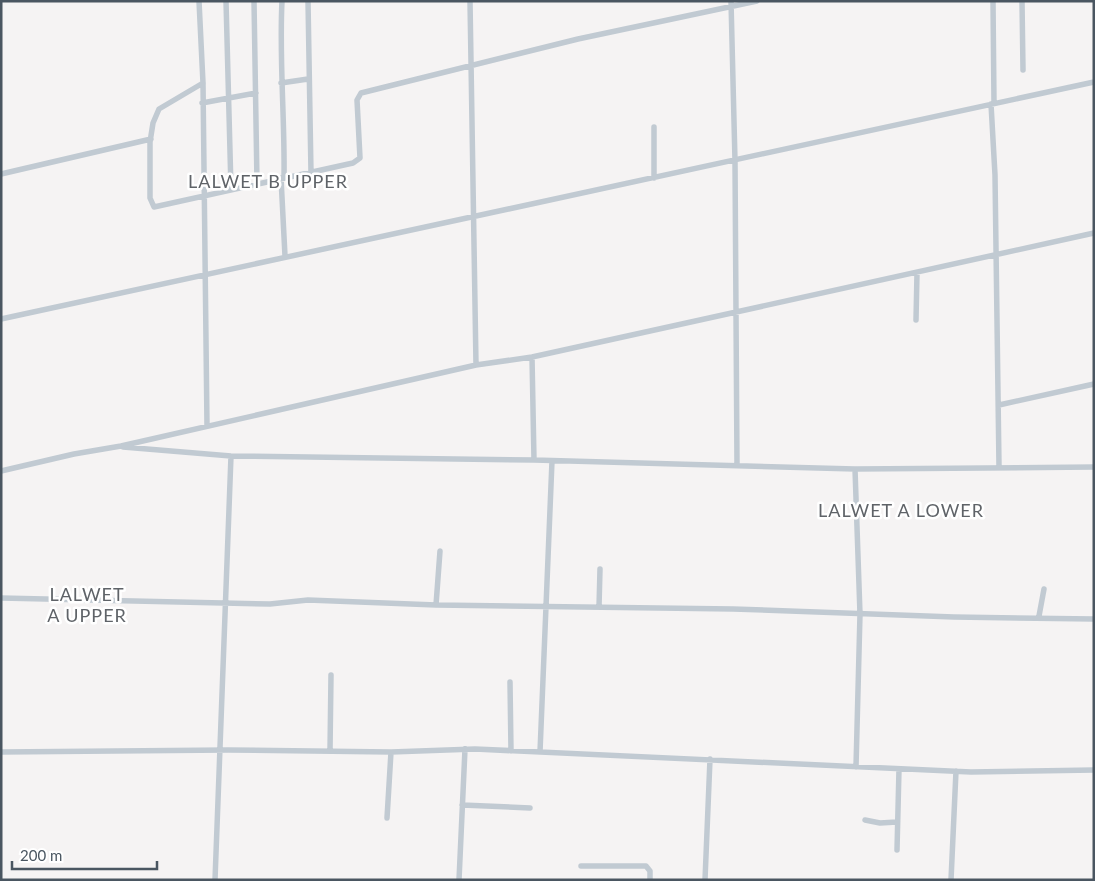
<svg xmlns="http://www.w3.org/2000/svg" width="1095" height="881" font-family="Lato,sans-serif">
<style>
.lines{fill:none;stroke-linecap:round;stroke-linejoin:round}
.minor{stroke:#c1cad2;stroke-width:5.5}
.labels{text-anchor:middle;stroke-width:5;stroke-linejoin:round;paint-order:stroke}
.quarter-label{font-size:18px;letter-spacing:1px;fill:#5f6368;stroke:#fff}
</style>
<rect width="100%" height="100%" fill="#f5f3f3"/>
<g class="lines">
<path class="minor" d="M199,1L203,83L207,426
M226,1L231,189
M254,1L257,183
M282,1C279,60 285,119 284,178
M308,1L311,173
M470,1L476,365
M731,1L735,161L737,464
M993,1L994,103
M1022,1L1023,70
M203,83L159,109L153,123L150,142V198L154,207L353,163L360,158L357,100L361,93L578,39L757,1
M281,83L308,79
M202,103L256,93
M991,104L995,175L999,466
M654,127V178
M1,174L151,139
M281,178L285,256
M1,319L1094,82
M916,320L917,273
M532,357L534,460
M999,405L1094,384
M123,447L231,456L534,460L855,469L1094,467
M855,469L860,614L856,767
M1,471L74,454L121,446L476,365L532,357L1094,233
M1,598L270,604L308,600L436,605L733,609L954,617L1094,619
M436,605L440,551
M599,607L600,569
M1039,616L1044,589
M510,682L511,751
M330,751L331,675
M1,752L228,750L391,752L475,749L971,772L1094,770
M540,752L552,461
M462,805L530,808
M387,818L391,752
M865,820L880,823L897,822
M897,850L899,769
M581,866H646L650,871V880
M215,880L231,456
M459,880L465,749
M705,880L710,759
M951,880L956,771"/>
</g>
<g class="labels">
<g class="quarter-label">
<text x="268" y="188">LALWET B UPPER</text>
<text x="901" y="517">LALWET A LOWER</text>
<text x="87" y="601">LALWET<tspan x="87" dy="21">A UPPER</tspan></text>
</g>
</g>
<rect width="1095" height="881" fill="none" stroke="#4a5661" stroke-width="5"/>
<path d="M12 861v8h145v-8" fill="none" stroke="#4a5661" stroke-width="2.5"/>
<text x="20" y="861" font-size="15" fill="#4a5661" stroke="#ffffff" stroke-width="4" paint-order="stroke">200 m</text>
</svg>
